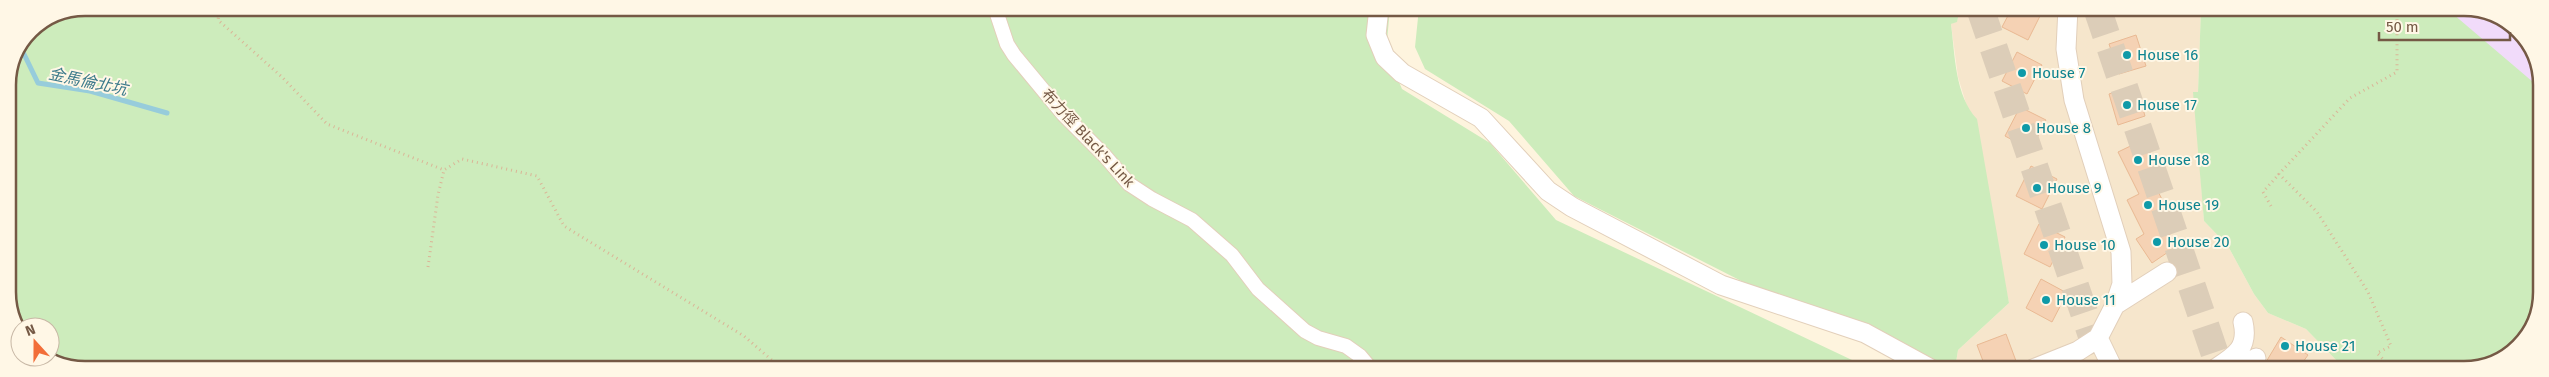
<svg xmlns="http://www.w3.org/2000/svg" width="2549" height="377" font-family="'Fira Sans','Noto Sans TC',sans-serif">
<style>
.residential{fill:#f6e6cc}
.education{fill:#f1dbfa}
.green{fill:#cdecbc}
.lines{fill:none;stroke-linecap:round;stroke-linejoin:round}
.stream{stroke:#97ccdb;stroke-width:5}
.building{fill:#f5d2b4;stroke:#e9b993}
.trunk-tunnel{stroke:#dccdb8;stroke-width:28;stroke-dasharray:28 14;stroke-linecap:butt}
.pedestrian-casing{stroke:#e2cfba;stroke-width:16}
.minor-casing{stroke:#e2cfba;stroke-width:21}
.path{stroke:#dab597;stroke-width:3;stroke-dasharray:1 4;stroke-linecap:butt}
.pedestrian{stroke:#fff;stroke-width:14}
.minor{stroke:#fff;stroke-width:19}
.culture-dot{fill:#0f9aa8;stroke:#fff7e6;stroke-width:2}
.labels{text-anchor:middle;stroke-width:4;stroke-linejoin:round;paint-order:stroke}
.culture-label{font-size:15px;fill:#0d838f;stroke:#fff7e6;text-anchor:start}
.street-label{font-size:15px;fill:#755945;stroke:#fff7e6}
.water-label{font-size:16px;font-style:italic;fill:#3c7a8b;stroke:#fff7e6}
.rim{fill:none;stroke:#755945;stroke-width:2.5}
</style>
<rect width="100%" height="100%" fill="#fef4de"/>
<path class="residential" d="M1960,8H2201L2198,92H2194L2204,221L2228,246L2254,294L2268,313L2306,329L2337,361L2364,369H1955L1958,350L2009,303L1968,110L1958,77L1951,24L1957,21Z"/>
<path class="education" d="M2437,8H2474L2515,27L2540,70V106Z"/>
<path class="green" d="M85,8H1390L1386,52L1402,89L1490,143L1556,220L1871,369H75L49,357L50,327L20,328L10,312L8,85L30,30Z
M1419,8H1960L1957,22L1951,24C1955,55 1955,96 1977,119L2009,303L1958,350L1955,369H1950L1875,331L1761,291L1574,196L1509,121L1425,69L1415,47Z
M2201,8H2446L2540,88L2541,302L2515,350L2464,369H2364L2337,361L2306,329L2268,313L2254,294L2228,246L2204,221L2193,92H2198Z"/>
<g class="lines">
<path class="stream" d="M22,50L38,83L90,91L167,113"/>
</g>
<path class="building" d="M2012,8H2044L2028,40L2002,27Z
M2136,35L2146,66L2119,74L2109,44Z
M2017,52L2042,65L2027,94L2002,81Z
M2136,85L2145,116L2118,125L2109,94Z
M2020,107L2046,120L2031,150L2005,136Z
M2143,140L2158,167L2148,172L2168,211L2158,216L2177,246L2152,263L2136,239L2144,234L2127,200L2139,194L2118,152Z
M2031,166L2057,179L2042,209L2016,196Z
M2039,224L2065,237L2050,267L2024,254Z
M2041,279L2067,293L2052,322L2026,308Z
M2006,334L2016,361L1998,368L1996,365L1986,369L1977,345Z
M2281,337L2308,355L2298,369H2277L2266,362Z"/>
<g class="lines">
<path class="trunk-tunnel" d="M1980,8L2103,368
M2097,8L2220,369"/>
<g class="pedestrian-casing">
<path id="pedestrian" d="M995,8L1007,44L1014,55L1063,114L1105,156L1129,184L1152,199L1192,220L1232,255L1258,289L1305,331L1318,338L1346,346L1360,356L1371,369"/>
</g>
<g class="minor-casing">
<path id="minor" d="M1379,8L1376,35L1385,57L1402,73L1481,118L1548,191L1572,207L1721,285L1865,333L1931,369
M2115,305L2167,272
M2098,338L2113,369
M2033,369L2078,351L2098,338L2115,305L2122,284L2121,252L2074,100L2066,49L2068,8
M2215,369C2235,356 2249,348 2243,322
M2244,369L2256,358"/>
</g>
<path class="path" d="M220,8L218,20L282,77L327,124L444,170L462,159L537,176L564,226L744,336L782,369
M2271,206L2263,192L2279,174
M428,267L438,195L444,170
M2393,369L2377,353L2391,346L2368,292L2317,212L2279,174L2350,98L2397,72V16L2393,8"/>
<use href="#pedestrian" class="pedestrian"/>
<use href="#minor" class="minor"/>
</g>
<g class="culture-dot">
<circle cx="2127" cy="55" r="5"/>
<circle cx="2022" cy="73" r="5"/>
<circle cx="2127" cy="105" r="5"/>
<circle cx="2026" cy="128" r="5"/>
<circle cx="2138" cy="160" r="5"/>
<circle cx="2037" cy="188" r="5"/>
<circle cx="2148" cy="205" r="5"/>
<circle cx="2157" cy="242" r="5"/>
<circle cx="2044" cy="245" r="5"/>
<circle cx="2046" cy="300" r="5"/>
<circle cx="2285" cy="346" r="5"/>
</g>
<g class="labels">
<g class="culture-label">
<text x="2137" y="60">House 16</text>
<text x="2032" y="78">House 7</text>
<text x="2137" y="110">House 17</text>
<text x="2036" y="133">House 8</text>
<text x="2148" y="165">House 18</text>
<text x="2047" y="193">House 9</text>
<text x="2158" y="210">House 19</text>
<text x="2167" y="247">House 20</text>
<text x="2054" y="250">House 10</text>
<text x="2056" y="305">House 11</text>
<text x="2295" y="351">House 21</text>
</g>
<g class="street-label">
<text transform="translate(1088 138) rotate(47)" y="5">布力徑 Black's Link</text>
</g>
<g class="water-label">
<text transform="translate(88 81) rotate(12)" y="6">金馬倫北坑</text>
</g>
</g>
<path d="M0 0H2549V377H0ZM85 16H2464A69 69 0 0 1 2533 85V292A69 69 0 0 1 2464 361H85A69 69 0 0 1 16 292V85A69 69 0 0 1 85 16Z" fill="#fff7e6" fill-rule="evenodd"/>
<path class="rim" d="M85 16H2464A69 69 0 0 1 2533 85V292A69 69 0 0 1 2464 361H85A69 69 0 0 1 16 292V85A69 69 0 0 1 85 16Z"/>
<g transform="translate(35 342) rotate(339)"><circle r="24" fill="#fff7e6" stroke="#c8b8a6"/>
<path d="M0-4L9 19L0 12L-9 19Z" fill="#f26e39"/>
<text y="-8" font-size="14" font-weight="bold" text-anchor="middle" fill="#755945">N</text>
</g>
<path d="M2379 32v8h131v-8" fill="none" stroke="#755945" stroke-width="2.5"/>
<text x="2386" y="32" font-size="15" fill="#755945" stroke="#fff7e6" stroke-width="4" paint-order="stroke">50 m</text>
</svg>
